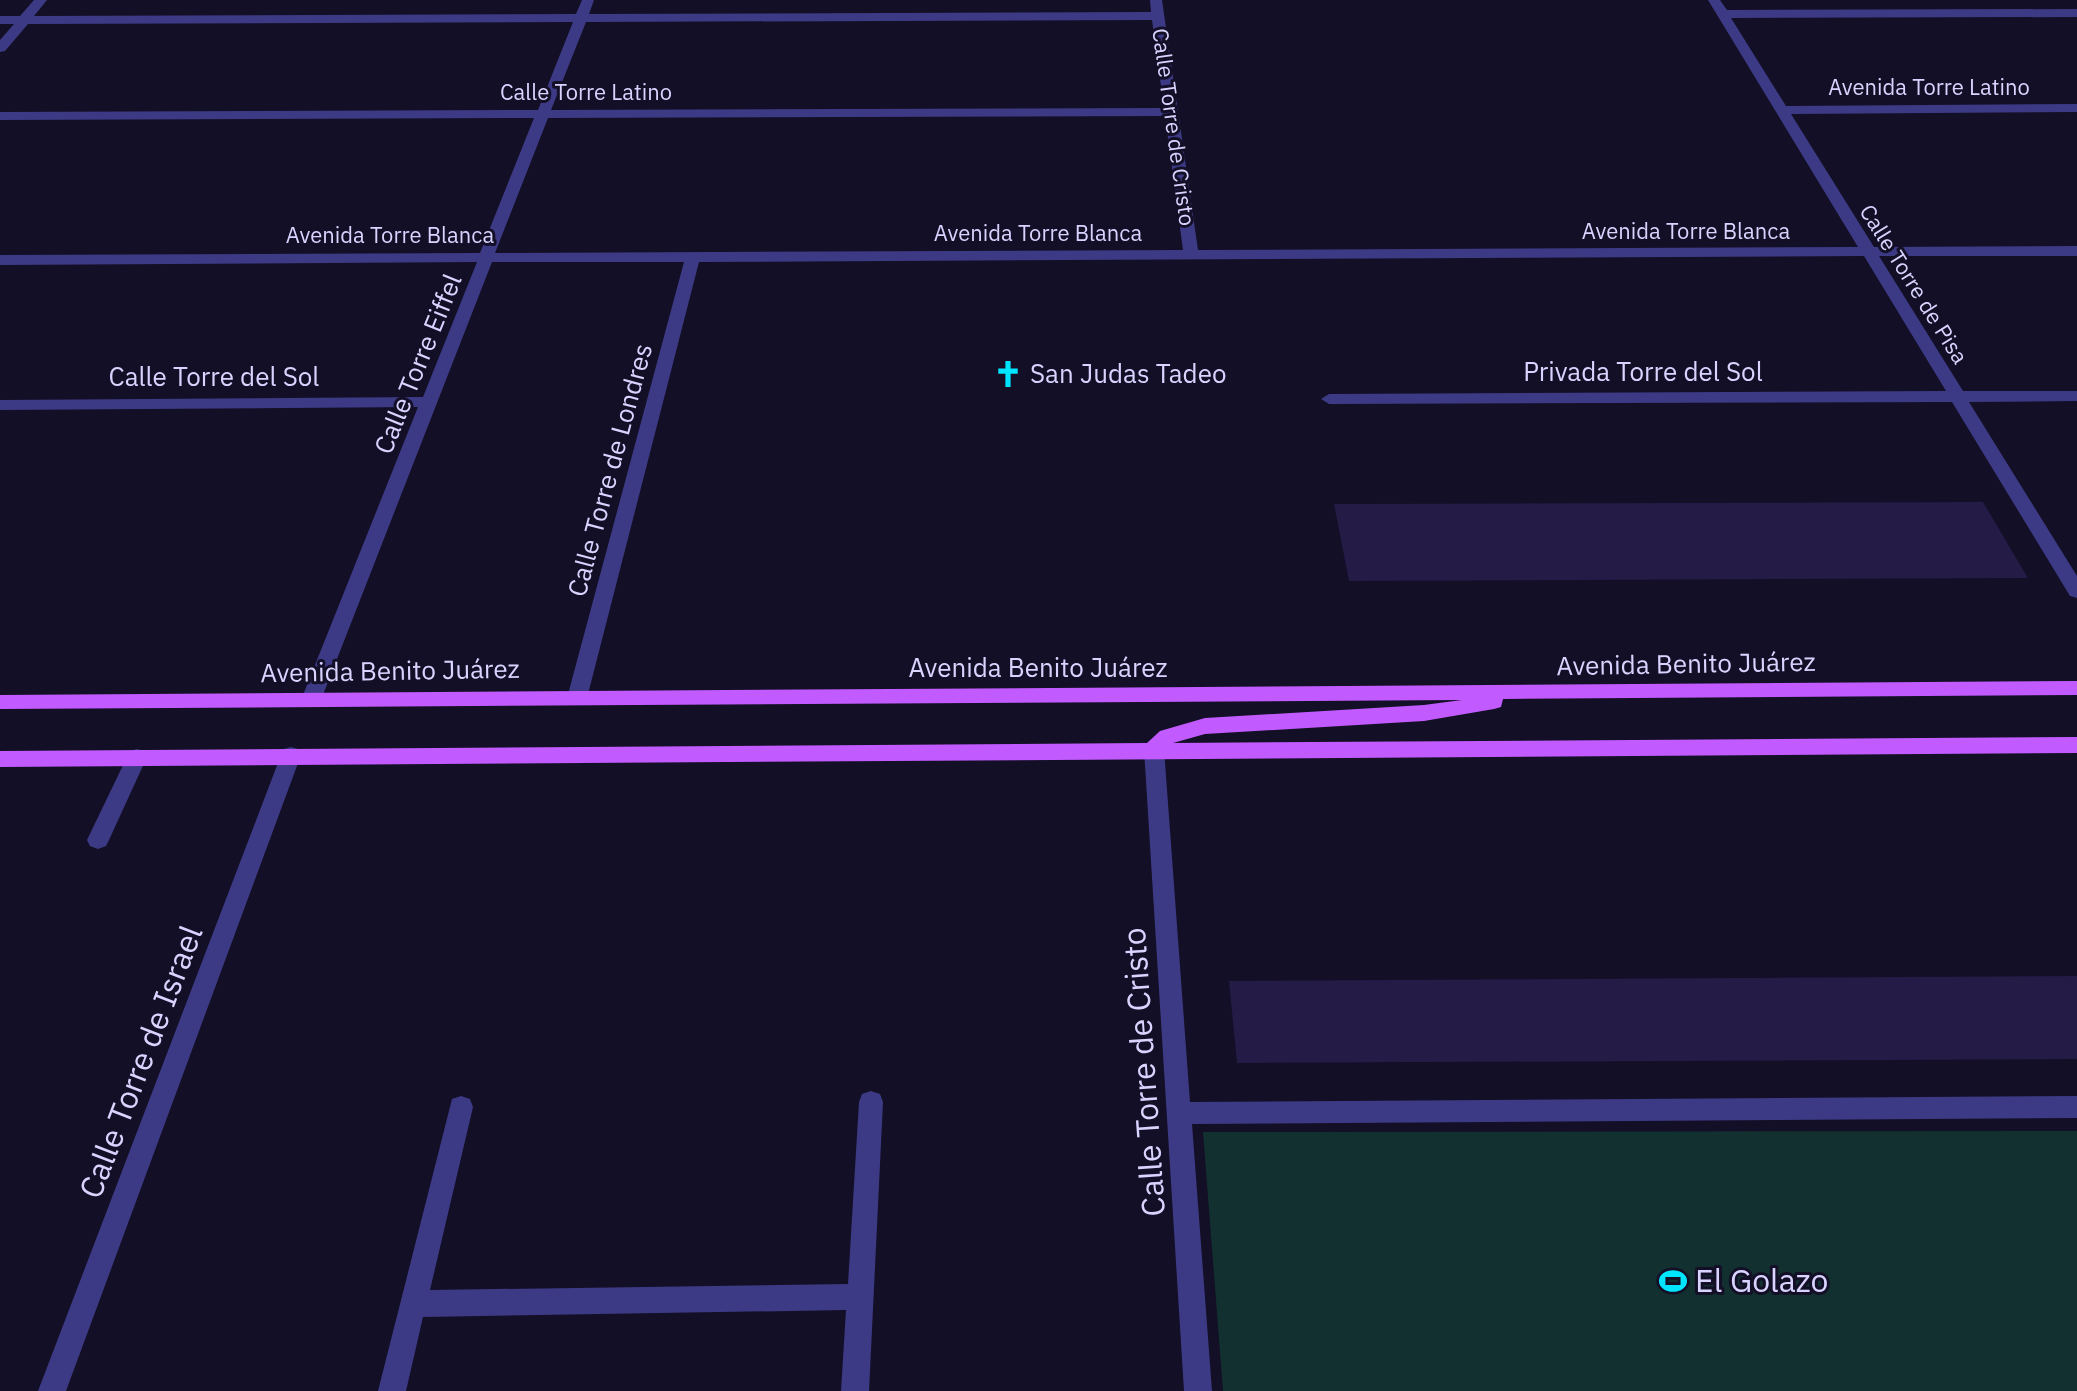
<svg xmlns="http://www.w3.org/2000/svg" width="2077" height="1391" font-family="'IBM Plex Sans',sans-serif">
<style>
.green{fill:#12302f}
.building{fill:#241b47}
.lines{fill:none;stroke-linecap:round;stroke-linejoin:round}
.service{fill:#3d3a85;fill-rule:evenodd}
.minor{fill:#3d3a85;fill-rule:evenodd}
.primary{fill:#c25bff;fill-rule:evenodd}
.labels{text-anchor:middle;stroke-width:6;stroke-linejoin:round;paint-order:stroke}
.far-street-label{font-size:22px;fill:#d9d4ff;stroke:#130f26}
.street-label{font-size:26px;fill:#d9d4ff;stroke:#130f26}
.poi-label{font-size:26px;fill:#d9d4ff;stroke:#130f26;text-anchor:start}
.near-street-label{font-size:32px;fill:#d9d4ff;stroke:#130f26}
.near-poi-label{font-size:32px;fill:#d9d4ff;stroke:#130f26;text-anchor:start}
</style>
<rect width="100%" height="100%" fill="#130f26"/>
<path class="green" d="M2077,1131V1391H1223L1203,1132Z"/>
<path class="building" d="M1983,502L2028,578L1349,581L1334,504Z
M2077,976V1059L1237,1063L1229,981Z"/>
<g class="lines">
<path class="service" d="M137,749L144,751L147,757L109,840L106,846L98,849L90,846L87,840L127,757L130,751Z"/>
<path class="minor" d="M34,0H47L34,16L576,14L582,0H594L589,14L1151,12L1150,0H1162L1198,250L1858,247L1708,0H1720L1727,10L2077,9V17L1731,18L1786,106L2077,104V112L1791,114L1874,247L2077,246V256H1879L1963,391H2077V401L1969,402L2077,576V598L2070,596L1952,402L1329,404L1321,399L1329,394L1946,391L1864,256L699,262L587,698L584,703H570L567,698L684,262H492L321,700L318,705H304L301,700L418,407L0,410V400L423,397L477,262L0,265V255L480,253L534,118L0,120V112L538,110L573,22L28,24L5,51L0,52V40L14,24H0V16H20ZM1152,20L1164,108L551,110L586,22ZM1165,116L1183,250L495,253L548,118Z
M1154,741L1161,743L1164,749L1190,1102L2077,1096V1118L1192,1124L1212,1391H1184L1144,749L1147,743Z
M291,747L298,749L301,755L66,1391H38L281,755L284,749Z
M871,1091L880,1094L883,1102L869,1391H841L846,1310L423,1317L406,1391H378L452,1099L461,1096L470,1099L473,1107L430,1290L848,1284L859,1102L862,1094Z"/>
<path class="primary" d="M2077,681V695L1503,699L1501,707L1494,709L1424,721L1205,734L1173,743L2077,737V753L0,767V751L1147,743L1160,731L1205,718L1424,705L1462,700L0,709V695Z"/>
</g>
<defs>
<g id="church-bare" transform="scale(2.16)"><path d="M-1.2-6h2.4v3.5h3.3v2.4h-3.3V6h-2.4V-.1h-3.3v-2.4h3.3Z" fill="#00e5ff" stroke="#130f26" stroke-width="2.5" paint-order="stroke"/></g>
<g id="stadium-bare" transform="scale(2.16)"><path d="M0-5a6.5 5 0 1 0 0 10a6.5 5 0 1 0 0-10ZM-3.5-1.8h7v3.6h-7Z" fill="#00e5ff" stroke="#130f26" stroke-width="2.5" paint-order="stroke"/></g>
</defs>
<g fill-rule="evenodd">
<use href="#church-bare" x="1008" y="374"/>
<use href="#stadium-bare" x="1673" y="1281"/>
</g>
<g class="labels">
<g class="far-street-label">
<text x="1929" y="95">Avenida Torre Latino</text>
<text x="586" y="100">Calle Torre Latino</text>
<text transform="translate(1174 127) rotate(82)" y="8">Calle Torre de Cristo</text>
<text x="1686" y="239">Avenida Torre Blanca</text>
<text x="1038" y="241">Avenida Torre Blanca</text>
<text x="390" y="243">Avenida Torre Blanca</text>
<text transform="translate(1914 284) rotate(58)" y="8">Calle Torre de Pisa</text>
</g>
<g class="street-label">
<text transform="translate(418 364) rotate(-68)" y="9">Calle Torre Eiffel</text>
<text x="1643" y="381">Privada Torre del Sol</text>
<text x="214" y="386">Calle Torre del Sol</text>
<text transform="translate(610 470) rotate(-75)" y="9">Calle Torre de Londres</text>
<text transform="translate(1686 664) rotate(-1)" y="9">Avenida Benito Juárez</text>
<text x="1038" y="677">Avenida Benito Juárez</text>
<text transform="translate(390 671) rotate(-1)" y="9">Avenida Benito Juárez</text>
</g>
<g class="poi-label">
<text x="1030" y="383">San Judas Tadeo</text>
</g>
<g class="near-street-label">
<text transform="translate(141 1062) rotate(-69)" y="11">Calle Torre de Israel</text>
<text transform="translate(1144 1072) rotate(-94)" y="11">Calle Torre de Cristo</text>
</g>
<g class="near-poi-label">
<text x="1695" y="1292">El Golazo</text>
</g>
</g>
</svg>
